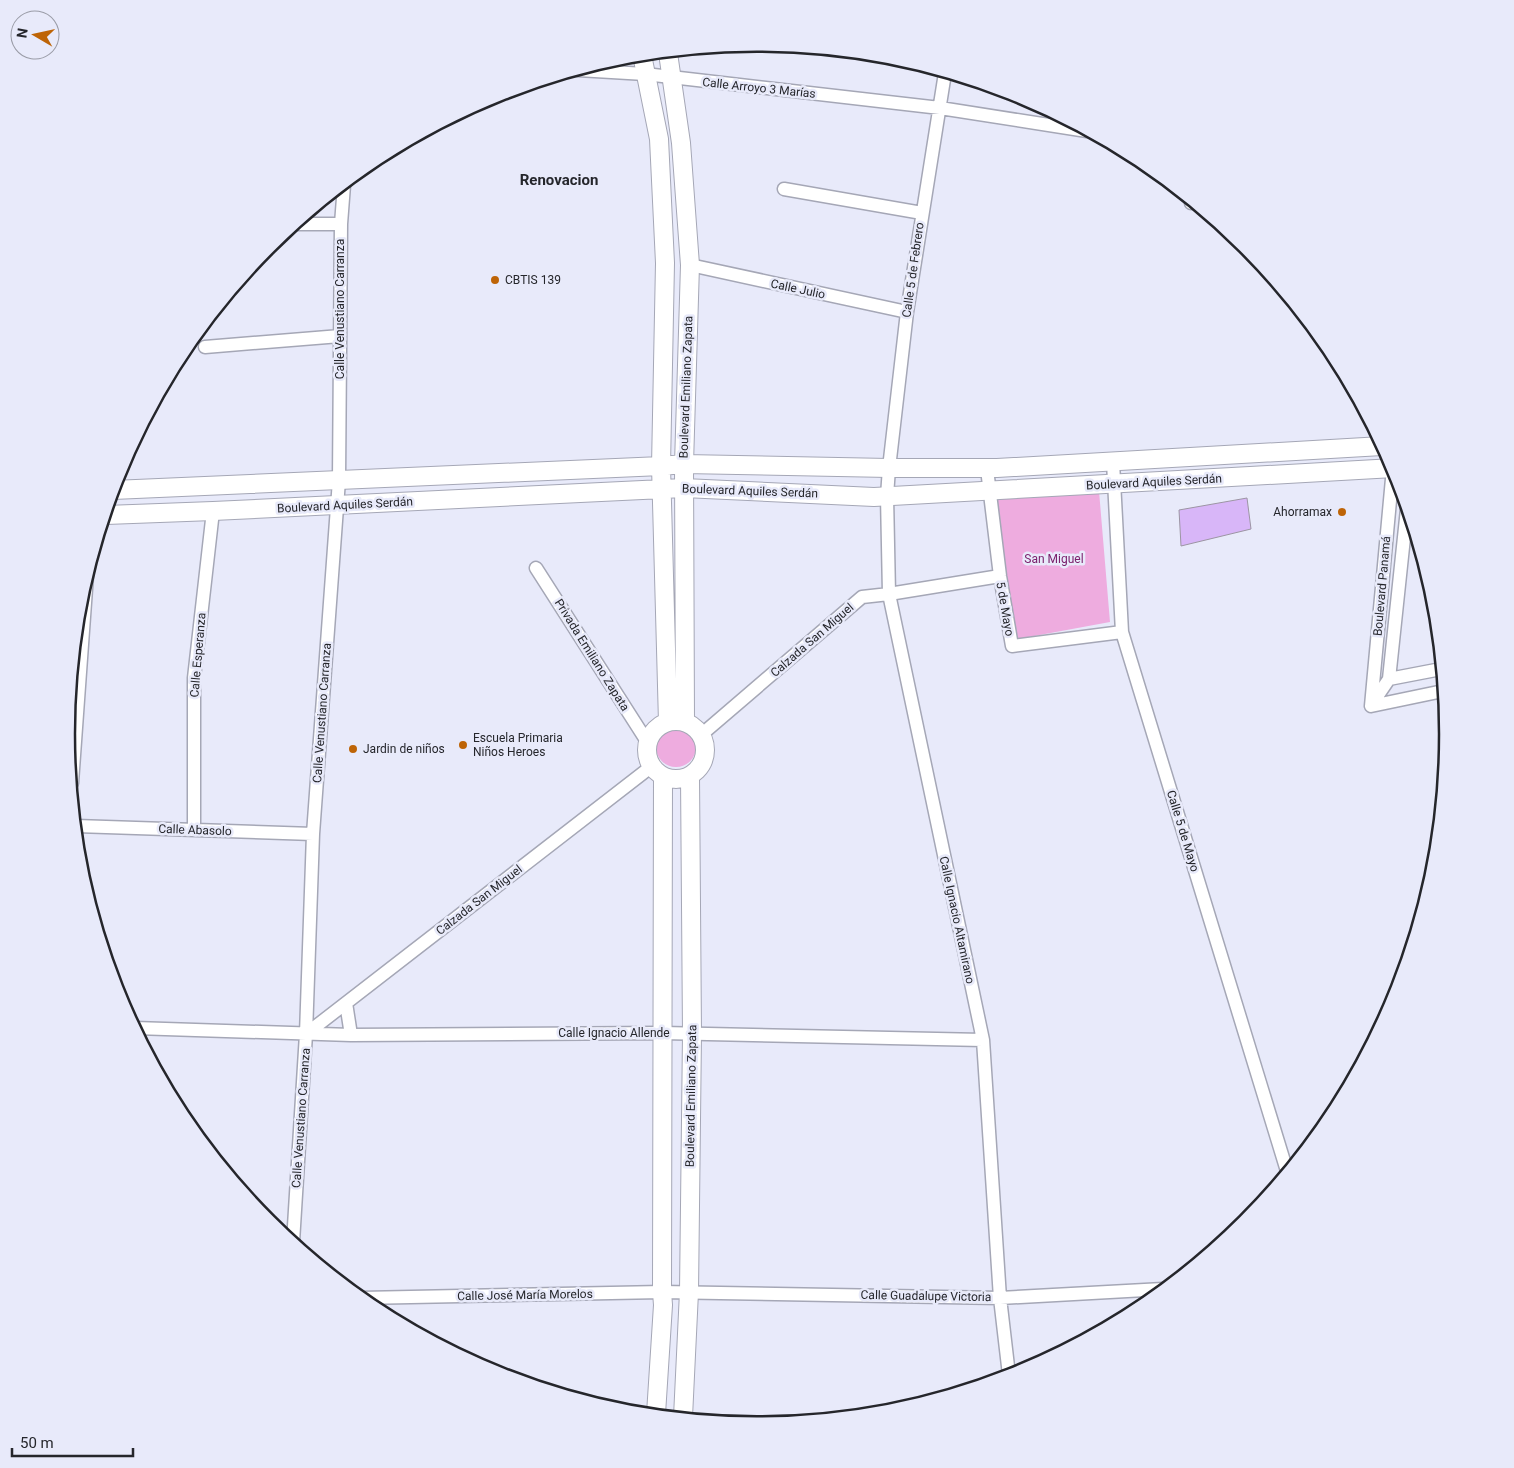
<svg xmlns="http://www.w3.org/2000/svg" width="1514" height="1468" font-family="Roboto,sans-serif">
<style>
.green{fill:#eeacdf}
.building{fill:#d8b6f8;stroke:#9c95a3}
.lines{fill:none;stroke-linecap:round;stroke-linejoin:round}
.street-casing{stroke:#a5a7b6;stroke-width:15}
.secondary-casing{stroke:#a5a7b6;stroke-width:20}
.street{stroke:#fff;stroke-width:12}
.secondary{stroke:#fff;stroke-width:18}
.poi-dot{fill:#be6406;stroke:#e8eafa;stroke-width:2}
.labels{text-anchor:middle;stroke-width:5;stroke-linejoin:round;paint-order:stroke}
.street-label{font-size:12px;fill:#25262b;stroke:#e8eafa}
.poi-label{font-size:12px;fill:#25262b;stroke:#e8eafa;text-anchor:start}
.park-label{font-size:12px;fill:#7b216d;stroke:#e8eafa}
.quarter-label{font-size:15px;font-weight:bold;fill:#25262b;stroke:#e8eafa}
.rim{fill:none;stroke:#25262b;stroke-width:2.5}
</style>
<rect width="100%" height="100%" fill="#e8eafa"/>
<path class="green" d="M1099,491L1110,622L1018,639L1004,571L995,497Z
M656 747a20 20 0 1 1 40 0a20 20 0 1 1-40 0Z"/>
<path class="building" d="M1247,498L1251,529L1181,546L1179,510Z"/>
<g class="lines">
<g class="street-casing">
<path id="street" d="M578,70L645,74L940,108L1087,131
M945,73L907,312L889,468L887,496L889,594L983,1040L1000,1298L1009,1375
M784,189L922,213
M1191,203V201
M295,224H341
M690,265L907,312
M205,347L340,336
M1113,462L1122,632L1287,1171
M987,469L1000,576L1012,646L1122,632
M536,568L648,743
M1389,679L1441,669
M1372,704L1389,679L1407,509
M1371,706L1393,468
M1371,706L1443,691
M701,735L862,597L889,594L1000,576
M72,783L87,575
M76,826L313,834
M194,830V678L213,511
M346,1003L351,1035
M135,1028L351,1035L663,1033L983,1040
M306,1034L652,766
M293,1242L306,1034L313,834L339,480L341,224L344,185
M361,1298L662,1292L1000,1298L1163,1289"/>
</g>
<g class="secondary-casing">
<path id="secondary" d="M668,53L681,143L690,265L684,464L685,722
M642,55L659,139L665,263L661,466L668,722
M113,490L661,466L684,464L889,468H997L1382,446
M106,515L213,511L684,488L874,497L1394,468
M647 750a29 29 0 1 1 58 0a29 29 0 1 1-58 0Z
M656,1414L663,1305L662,1292L663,776
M683,1417L689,1292L692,1034L690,776"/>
</g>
<use href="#street" class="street"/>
<use href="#secondary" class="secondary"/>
</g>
<g class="poi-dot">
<circle cx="495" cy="280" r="5"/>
<circle cx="1342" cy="512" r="5"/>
<circle cx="463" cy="745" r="5"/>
<circle cx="353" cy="749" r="5"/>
</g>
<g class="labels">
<g class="street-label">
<text transform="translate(759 88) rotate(6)" y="4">Calle Arroyo 3 Marías</text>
<text transform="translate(913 270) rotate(-82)" y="4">Calle 5 de Febrero</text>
<text transform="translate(798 289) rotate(12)" y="4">Calle Julio</text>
<text transform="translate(340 309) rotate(-90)" y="4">Calle Venustiano Carranza</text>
<text transform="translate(686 387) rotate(-88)" y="4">Boulevard Emiliano Zapata</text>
<text transform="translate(1154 482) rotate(-3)" y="4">Boulevard Aquiles Serdán</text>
<text transform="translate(750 491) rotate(2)" y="4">Boulevard Aquiles Serdán</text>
<text transform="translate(345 505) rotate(-3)" y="4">Boulevard Aquiles Serdán</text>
<text transform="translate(1382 586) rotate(-85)" y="4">Boulevard Panamá</text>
<text transform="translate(1005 609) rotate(80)" y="4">5 de Mayo</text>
<text transform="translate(812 640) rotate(-41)" y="4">Calzada San Miguel</text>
<text transform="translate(198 655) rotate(-85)" y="4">Calle Esperanza</text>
<text transform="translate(592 655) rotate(58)" y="4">Privada Emiliano Zapata</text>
<text transform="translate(322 713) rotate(-86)" y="4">Calle Venustiano Carranza</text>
<text transform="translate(195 830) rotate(2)" y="4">Calle Abasolo</text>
<text transform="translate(1183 831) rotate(73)" y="4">Calle 5 de Mayo</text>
<text transform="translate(479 900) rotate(-38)" y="4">Calzada San Miguel</text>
<text transform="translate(957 920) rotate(78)" y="4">Calle Ignacio Altamirano</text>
<text x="614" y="1037">Calle Ignacio Allende</text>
<text transform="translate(691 1096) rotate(-89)" y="4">Boulevard Emiliano Zapata</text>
<text transform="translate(301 1118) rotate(-86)" y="4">Calle Venustiano Carranza</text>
<text transform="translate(525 1295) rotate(-1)" y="4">Calle José María Morelos</text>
<text transform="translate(926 1296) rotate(1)" y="4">Calle Guadalupe Victoria</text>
</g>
<g class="poi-label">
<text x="505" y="284">CBTIS 139</text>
<text x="1332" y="516" text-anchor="end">Ahorramax</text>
<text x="473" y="742">Escuela Primaria<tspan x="473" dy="14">Niños Heroes</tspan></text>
<text x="363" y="753">Jardin de niños</text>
</g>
<g class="park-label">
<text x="1054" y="563">San Miguel</text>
</g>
<g class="quarter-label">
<text x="559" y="185">Renovacion</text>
</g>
</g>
<path d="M0 0H1514V1468H0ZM75 734a682 682 0 1 1 1364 0a682 682 0 1 1-1364 0Z" fill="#e8eafa" fill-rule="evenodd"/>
<path class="rim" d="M75 734a682 682 0 1 1 1364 0a682 682 0 1 1-1364 0Z"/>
<g transform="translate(35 35) rotate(279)"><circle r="24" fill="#e8eafa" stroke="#9a9ca7"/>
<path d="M0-4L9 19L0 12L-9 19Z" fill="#be6406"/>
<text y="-8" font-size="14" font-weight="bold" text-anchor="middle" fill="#25262b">N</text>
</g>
<path d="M12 1448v8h121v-8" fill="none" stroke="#25262b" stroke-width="2.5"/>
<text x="20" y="1448" font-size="15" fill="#25262b" stroke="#e8eafa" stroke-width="4" paint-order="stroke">50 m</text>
</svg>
